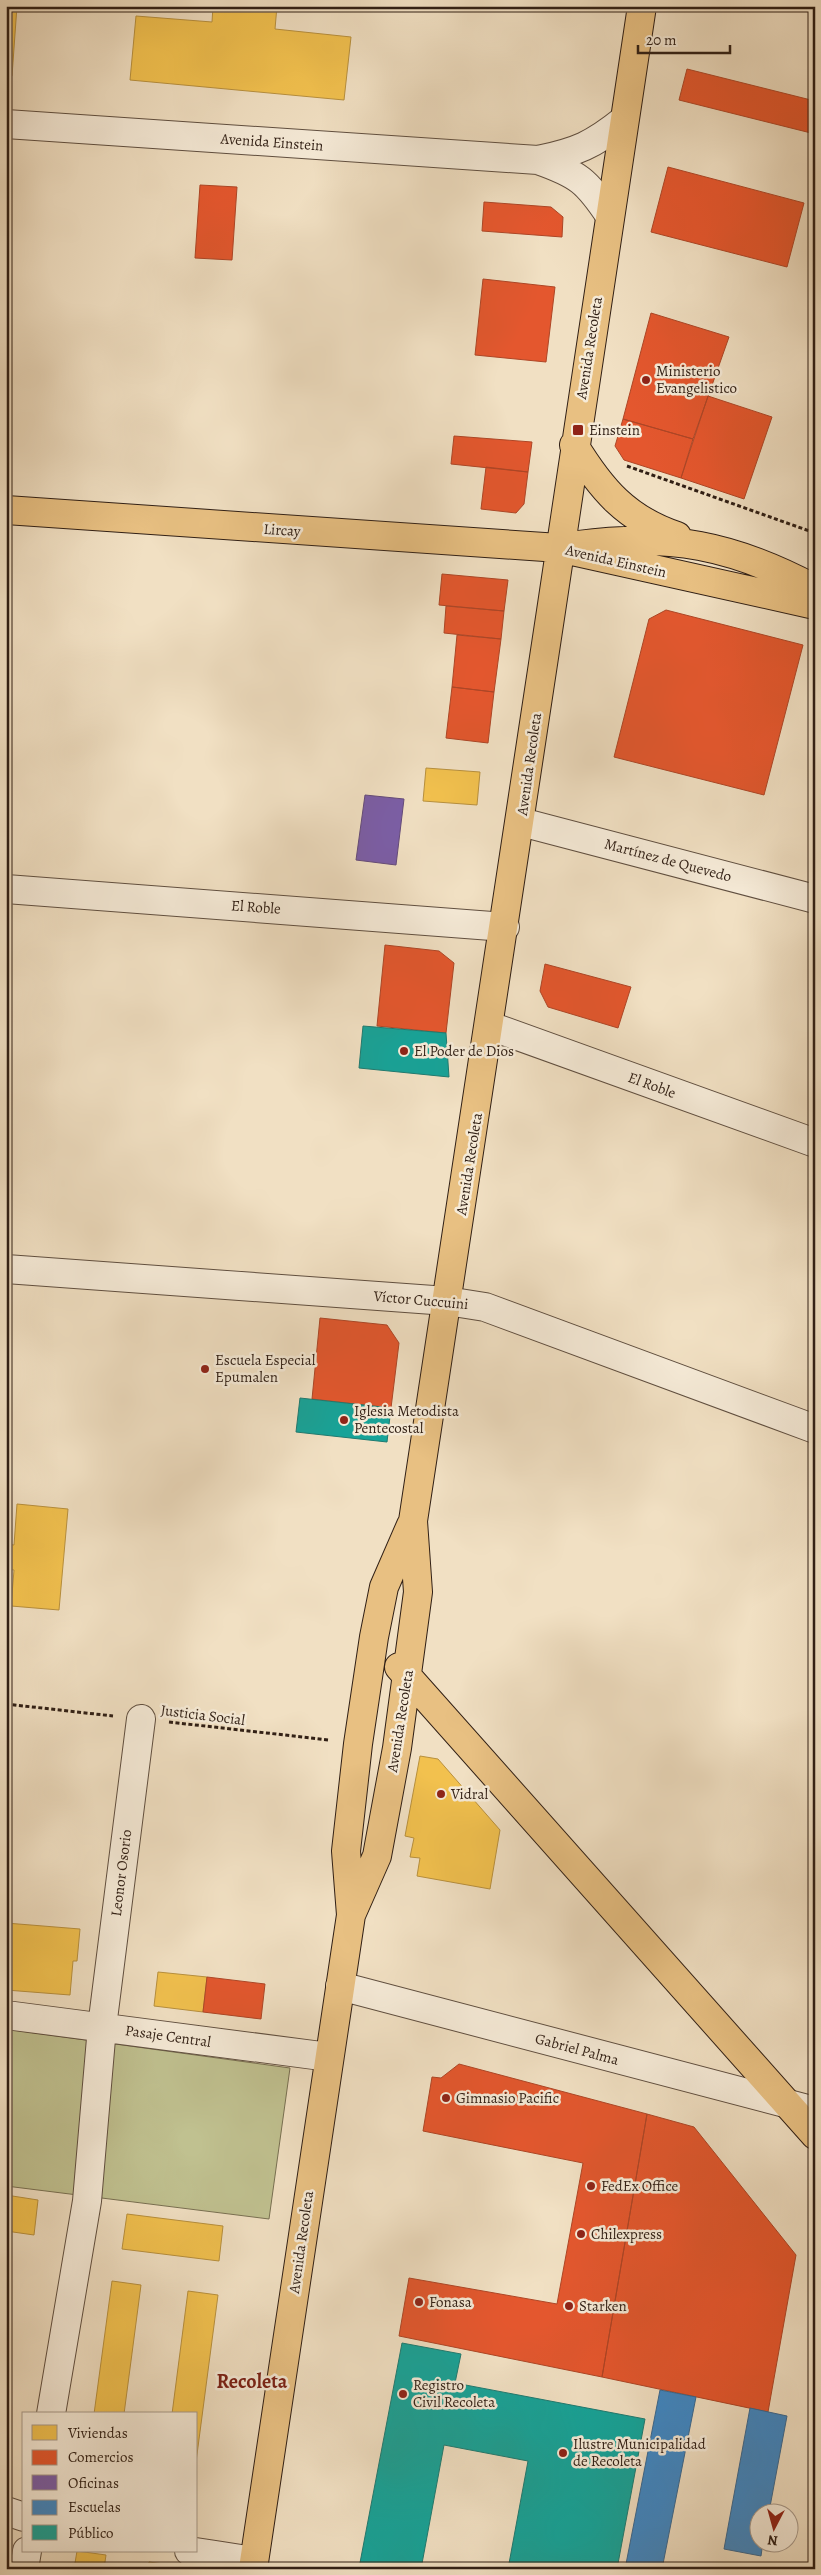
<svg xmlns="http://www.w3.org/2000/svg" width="821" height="2575" font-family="Alegreya,serif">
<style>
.green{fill:#c0c190;stroke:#787052}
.homes{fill:#f2c14e;stroke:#b8903d}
.shops{fill:#e4572e;stroke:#ae4626}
.offices{fill:#7b5ea7;stroke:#644b7b}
.schools{fill:#3f88c5;stroke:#3a6890}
.public{fill:#17a398;stroke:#1e7b71}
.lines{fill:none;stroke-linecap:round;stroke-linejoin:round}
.minor-casing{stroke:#604f40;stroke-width:30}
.major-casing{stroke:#301f15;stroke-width:30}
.path{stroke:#301f15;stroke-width:3;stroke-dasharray:4 2.5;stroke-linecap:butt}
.minor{stroke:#f6ebd8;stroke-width:28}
.major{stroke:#e8c082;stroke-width:28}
.poi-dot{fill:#8f2418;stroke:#f6ebd8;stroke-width:2}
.labels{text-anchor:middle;stroke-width:5;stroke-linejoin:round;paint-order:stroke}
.street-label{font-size:15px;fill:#301f15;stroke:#f6ebd8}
.poi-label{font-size:15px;fill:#301f15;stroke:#f6ebd8;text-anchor:start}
.district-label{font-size:20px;font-weight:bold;fill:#7a1f14;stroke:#f6ebd8}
</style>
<rect width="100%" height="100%" fill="#f1e0c3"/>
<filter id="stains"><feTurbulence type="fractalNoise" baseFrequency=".004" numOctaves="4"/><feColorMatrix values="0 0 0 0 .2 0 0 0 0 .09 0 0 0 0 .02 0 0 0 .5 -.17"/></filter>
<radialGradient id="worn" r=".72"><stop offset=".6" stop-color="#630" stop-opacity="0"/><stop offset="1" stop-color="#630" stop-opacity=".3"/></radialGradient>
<path class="green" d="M6,2029L290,2068L269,2219L6,2186Z"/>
<path class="homes" d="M6,6H17L12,76L6,75Z
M213,6H277L275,29L351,37L344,100L130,80L136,16L212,22Z
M426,768L480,772L477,805L423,801Z
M17,1504L68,1509L59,1610L11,1606L14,1570L6,1569V1544L14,1545Z
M420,1756L438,1759L500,1830L490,1889L417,1876L420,1858L410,1857L414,1838L405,1836Z
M6,1923L80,1929L77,1961H73L70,1995L6,1990Z
M158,1972L207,1977L203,2012L154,2006Z
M6,2195L38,2200L34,2235L6,2231Z
M127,2214L223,2226L219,2261L122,2249Z
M112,2281L141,2285L124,2414H94Z
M188,2291L218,2295L196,2462V2414H172Z
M77,2551L106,2555L104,2569H74Z
M149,2562L178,2566V2569H148Z"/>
<path class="shops" d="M687,69L815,101V134L679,100Z
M668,167L804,203L787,267L651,232Z
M200,185L237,187L232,260L195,258Z
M484,202L551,207L563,217L562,237L482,231Z
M483,279L555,287L546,362L475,355Z
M651,313L729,337L693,439L623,419Z
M708,396L772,417L744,499L681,478Z
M623,419L693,439L681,478L624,460L615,446Z
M454,436L532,442L528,472L451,464Z
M486,467L528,472L524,504L516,513L481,509Z
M442,574L508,580L504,611L439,605Z
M446,606L504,611L501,639L444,633Z
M666,610L803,645L764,795L614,757L649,619Z
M457,635L501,639L494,692L452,687Z
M452,687L494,692L488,743L446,738Z
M385,945L439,951L454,963L446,1033L377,1026Z
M545,964L631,987L618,1028L548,1007L540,991Z
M320,1318L387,1325L399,1343L391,1408L312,1399Z
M207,1977L265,1984L261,2019L203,2012Z
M459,2064L647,2114L602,2377L399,2336L409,2278L557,2304L583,2163L423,2131L432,2077L441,2078Z
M647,2114L694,2127L796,2255L768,2412L602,2377Z"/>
<path class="offices" d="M365,795L404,799L396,865L356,860Z"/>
<path class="schools" d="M660,2390L696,2397L662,2569H625Z
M750,2408L787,2416L769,2512H758V2542H763L761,2556L724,2549Z"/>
<path class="public" d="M363,1026L446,1033L449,1077L359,1068Z
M300,1398L391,1408L387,1442L296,1432Z
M402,2343L461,2354L455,2383L645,2419L617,2569H508L528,2461L444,2445L421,2569L359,2568Z"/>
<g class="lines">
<g class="minor-casing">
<path id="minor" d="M6,124L538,160C578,174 587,181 610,216
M538,160C577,152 593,145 624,120
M521,822L815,899
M6,889L505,927
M490,1026L815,1143
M6,1269L447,1301L485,1307L815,1429
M340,1986L815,2111
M6,2015L329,2057
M51,2414L87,2201L102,2027L141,1719
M6,2511L24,2517
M189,2551L254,2561
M24,2569L27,2551"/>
</g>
<g class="major-casing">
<path id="major" d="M574,445C601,489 626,519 677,536
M6,510L559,548L815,605
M578,545C669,533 733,545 815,589
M399,1667L815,2135
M351,1915L377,1856L397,1748L418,1592L413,1521C492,1016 565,511 642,6
M253,2569L351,1915L346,1851L358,1744L374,1637L384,1587L411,1525"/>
</g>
<path class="path" d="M627,466L815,533
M6,1704L113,1716
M169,1722L329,1740"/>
<use href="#minor" class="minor"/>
<use href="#major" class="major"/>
</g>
<g class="poi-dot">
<circle cx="646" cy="380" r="5"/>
<rect x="572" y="424" width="12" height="12" rx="2.5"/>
<circle cx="404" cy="1051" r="5"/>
<circle cx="205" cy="1369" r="5"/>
<circle cx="344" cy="1420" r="5"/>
<circle cx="441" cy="1794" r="5"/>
<circle cx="446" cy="2098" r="5"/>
<circle cx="591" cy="2186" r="5"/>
<circle cx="581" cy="2234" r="5"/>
<circle cx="419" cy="2302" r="5"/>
<circle cx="569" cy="2306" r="5"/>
<circle cx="403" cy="2394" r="5"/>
<circle cx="563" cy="2453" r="5"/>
</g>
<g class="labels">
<g class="street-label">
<text transform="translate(272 142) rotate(4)" y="5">Avenida Einstein</text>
<text transform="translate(589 348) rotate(-81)" y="5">Avenida Recoleta</text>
<text transform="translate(282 530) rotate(4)" y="5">Lircay</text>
<text transform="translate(616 561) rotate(13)" y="5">Avenida Einstein</text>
<text transform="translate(529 764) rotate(-82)" y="5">Avenida Recoleta</text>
<text transform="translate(668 860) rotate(15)" y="5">Martínez de Quevedo</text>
<text transform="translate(256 907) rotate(4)" y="5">El Roble</text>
<text transform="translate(652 1085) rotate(20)" y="5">El Roble</text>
<text transform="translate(469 1164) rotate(-81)" y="5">Avenida Recoleta</text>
<text transform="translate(421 1300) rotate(5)" y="5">Víctor Cuccuini</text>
<text transform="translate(203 1715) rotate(7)" y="5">Justicia Social</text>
<text transform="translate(400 1721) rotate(-81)" y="5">Avenida Recoleta</text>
<text transform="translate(121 1873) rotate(-83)" y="5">Leonor Osorio</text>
<text transform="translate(168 2036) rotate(8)" y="5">Pasaje Central</text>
<text transform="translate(577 2049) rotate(15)" y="5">Gabriel Palma</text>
<text transform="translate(301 2242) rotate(-82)" y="5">Avenida Recoleta</text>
</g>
<g class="poi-label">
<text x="656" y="376">Ministerio<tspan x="656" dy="17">Evangelistico</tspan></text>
<text x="589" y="435">Einstein</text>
<text x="414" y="1056">El Poder de Dios</text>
<text x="215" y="1365">Escuela Especial<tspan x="215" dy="17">Epumalen</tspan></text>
<text x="354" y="1416">Iglesia Metodista<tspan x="354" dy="17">Pentecostal</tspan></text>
<text x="451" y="1799">Vidral</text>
<text x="456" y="2103">Gimnasio Pacific</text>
<text x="601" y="2191">FedEx Office</text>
<text x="591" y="2239">Chilexpress</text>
<text x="429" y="2307">Fonasa</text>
<text x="579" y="2311">Starken</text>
<text x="413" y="2390">Registro<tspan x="413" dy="17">Civil Recoleta</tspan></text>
<text x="573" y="2449">Ilustre Municipalidad<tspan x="573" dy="17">de Recoleta</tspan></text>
</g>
<g class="district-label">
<text x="252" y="2388">Recoleta</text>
</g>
</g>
<rect width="821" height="2575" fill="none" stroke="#f1e0c3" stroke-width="25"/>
<rect x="8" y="8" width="806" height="2560" fill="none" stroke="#301f15" stroke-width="2.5"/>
<rect x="12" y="12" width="796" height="2550" fill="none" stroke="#301f15"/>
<rect x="22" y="2412" width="175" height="140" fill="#f6ebd8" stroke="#a7998a"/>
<rect x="32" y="2425" width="25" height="15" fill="#f2c14e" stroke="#a7998a"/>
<text x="68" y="2438" font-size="15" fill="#301f15">Viviendas</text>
<rect x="32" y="2450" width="25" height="15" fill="#e4572e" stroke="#a7998a"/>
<text x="68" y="2462" font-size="15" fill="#301f15">Comercios</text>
<rect x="32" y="2475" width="25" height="15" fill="#7b5ea7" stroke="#a7998a"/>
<text x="68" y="2488" font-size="15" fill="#301f15">Oficinas</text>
<rect x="32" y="2500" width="25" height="15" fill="#3f88c5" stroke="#a7998a"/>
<text x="68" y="2512" font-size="15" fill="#301f15">Escuelas</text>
<rect x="32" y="2525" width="25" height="15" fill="#17a398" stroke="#a7998a"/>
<text x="68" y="2538" font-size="15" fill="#301f15">Público</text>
<g transform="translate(774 2528) rotate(186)"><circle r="24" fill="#f6ebd8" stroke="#a7998a"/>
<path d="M0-4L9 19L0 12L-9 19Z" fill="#8f2418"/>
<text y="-8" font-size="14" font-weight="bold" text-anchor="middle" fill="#301f15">N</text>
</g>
<path d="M638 45v8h92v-8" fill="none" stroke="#301f15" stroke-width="2.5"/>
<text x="646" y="45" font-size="15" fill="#301f15" stroke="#f6ebd8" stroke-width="4" paint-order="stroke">20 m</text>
<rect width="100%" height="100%" filter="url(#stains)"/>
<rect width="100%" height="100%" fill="url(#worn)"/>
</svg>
